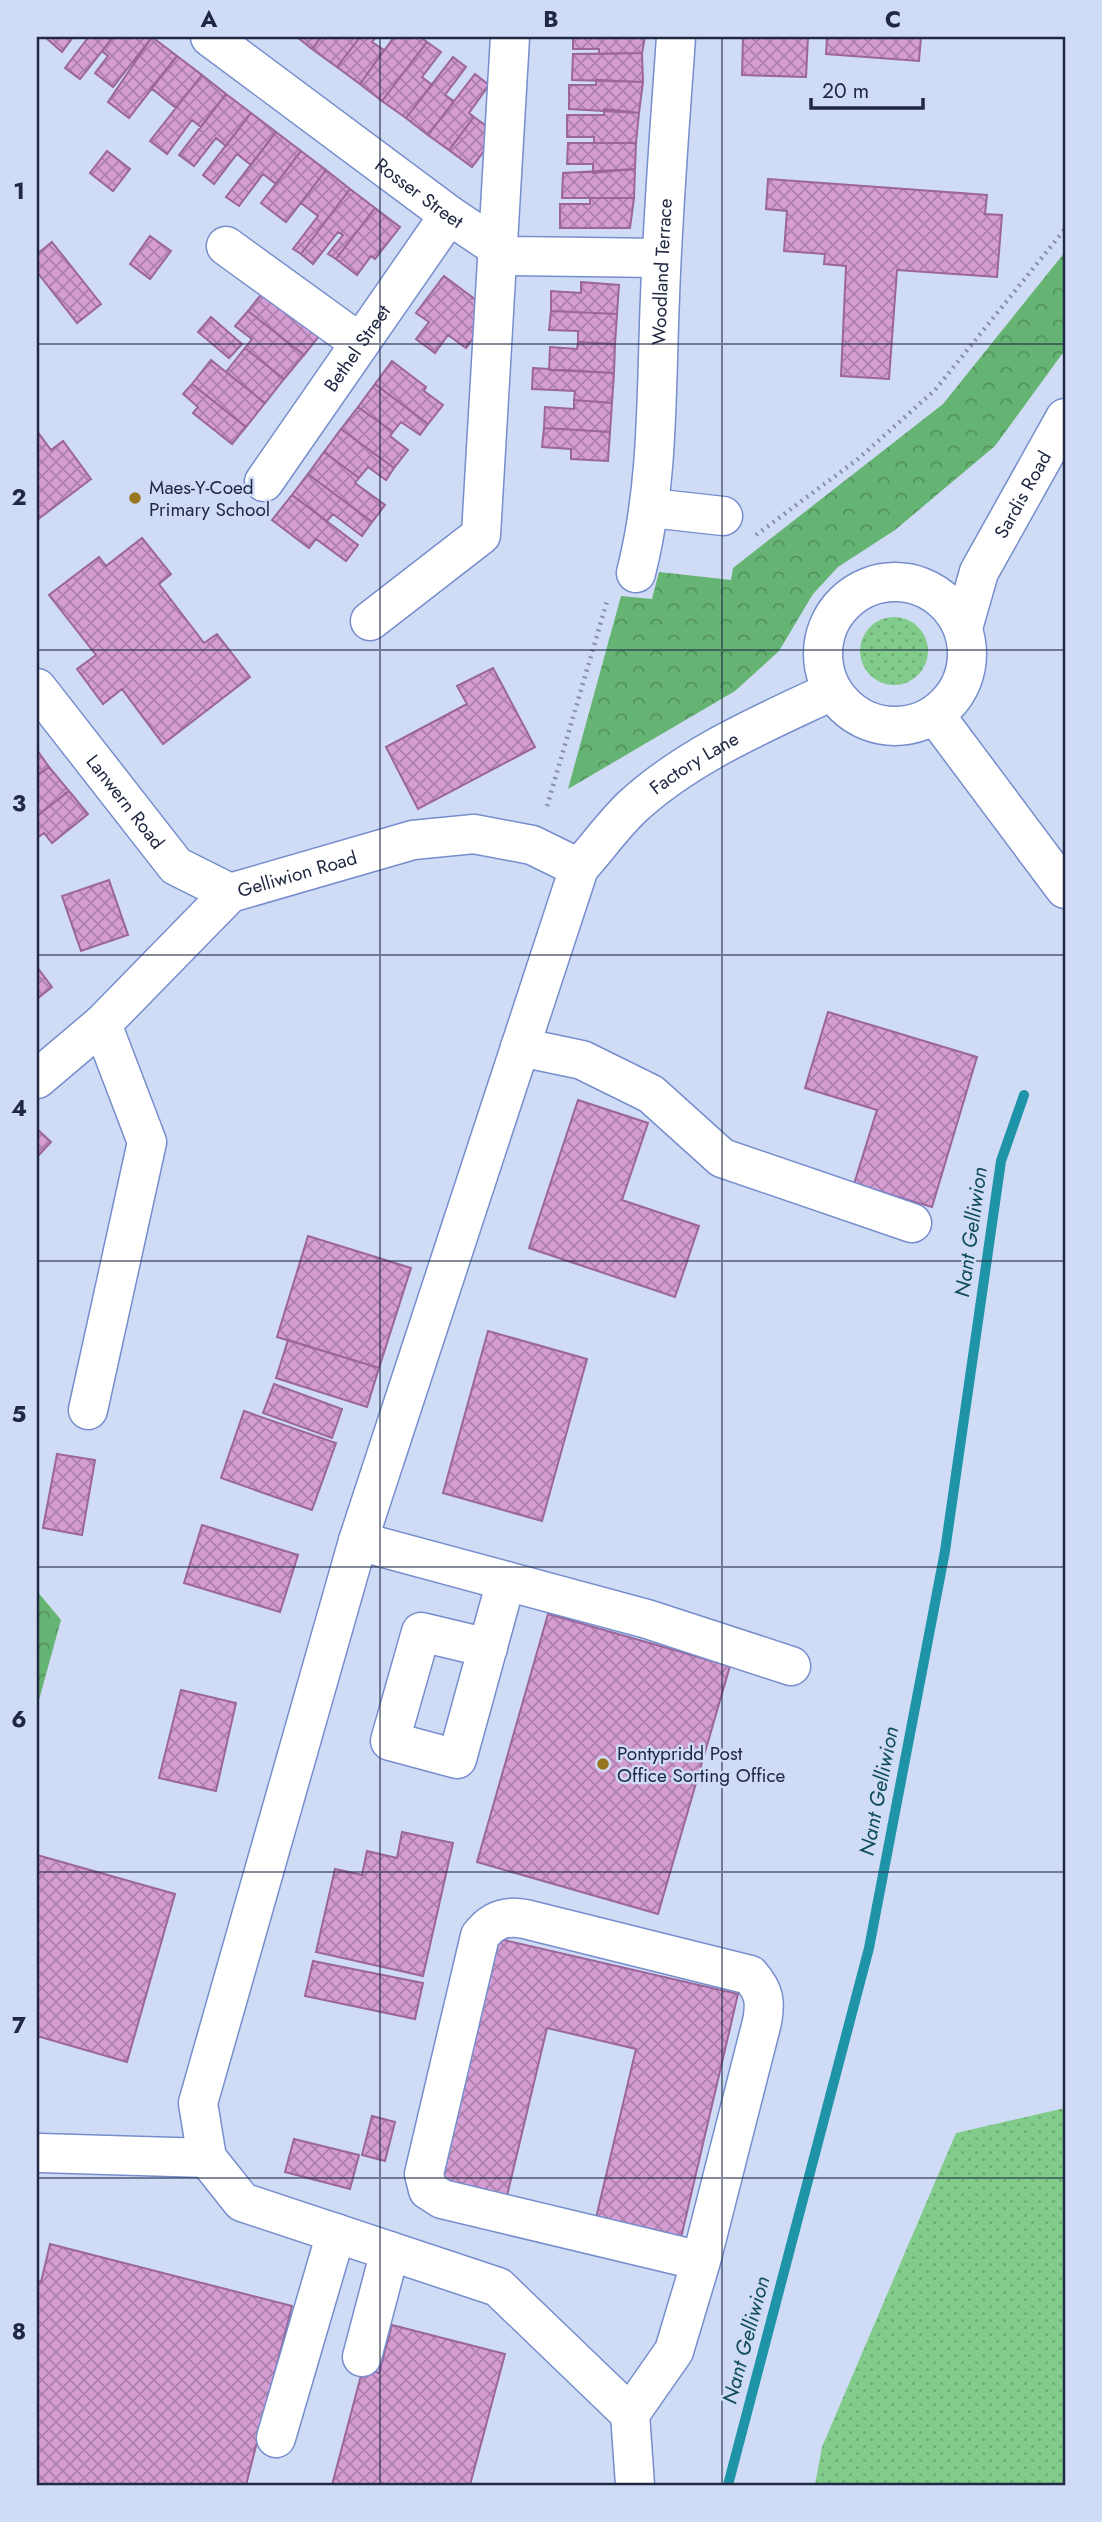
<svg xmlns="http://www.w3.org/2000/svg" width="1102" height="2522" font-family="Jost,sans-serif">
<style>
.green{fill:url(#green-dots)}
.forest{fill:url(#forest-crowns)}
.lines{fill:none;stroke-linecap:round;stroke-linejoin:round}
.stream{stroke:#1f93a8;stroke-width:10}
.building{fill:url(#building-cross-hatch);stroke:#9b6699;stroke-width:2}
.minor-casing{stroke:#768ecc;stroke-width:41}
.path{stroke:#8690ab;stroke-width:4.5;stroke-dasharray:2 5;stroke-linecap:butt}
.minor{stroke:#fff;stroke-width:38}
.grid{fill:none;stroke:#202943;stroke-width:2;stroke-opacity:0.55}
.poi-dot{fill:#96761e;stroke:#d0dbf6;stroke-width:2.5}
.labels{text-anchor:middle;stroke-width:5;stroke-linejoin:round;paint-order:stroke}
.street-label{font-size:19px;fill:#202943;stroke:#d0dbf6}
.poi-label{font-size:19px;fill:#202943;stroke:#d0dbf6;text-anchor:start}
.water-label{font-size:21px;font-style:italic;fill:#0e4d55;stroke:#d0dbf6}
.neatline{fill:none;stroke:#202943;stroke-width:2.5}
.grid-label{font-size:23px;text-anchor:middle;font-weight:bold;fill:#202943}
</style>
<defs>
<pattern id="green-dots" width="8" height="8" patternUnits="userSpaceOnUse" patternTransform="scale(1.75)"><rect width="8" height="8" fill="#81cb8b"/><path d="M2 2h.1M6 6h.1" fill="none" stroke="#6fae79" stroke-width="1.8" stroke-linecap="round"/></pattern>
<pattern id="forest-crowns" width="20" height="18" patternUnits="userSpaceOnUse" patternTransform="scale(1.75)"><rect width="20" height="18" fill="#66b473"/><path d="M2 6a3 3 0 1 1 6 0M12 15a3 3 0 1 1 6 0" fill="none" stroke="#549260"/></pattern>
<pattern id="building-cross-hatch" width="8" height="8" patternUnits="userSpaceOnUse" patternTransform="scale(1.75)"><rect width="8" height="8" fill="#d59dd2"/><path d="M0 0l8 8M0 8l8-8" fill="none" stroke="#ac80ac"/></pattern>
</defs>
<rect width="100%" height="100%" fill="#d0dbf6"/>
<path class="green" d="M860 651a34 34 0 1 1 68 0a34 34 0 1 1-68 0Z
M1065,2108V2485H815L822,2447L956,2133Z"/>
<path class="forest" d="M1065,252V350L995,446L895,530L838,567L813,594L779,651L735,691L568,789L621,596L652,599L659,572L731,580L733,568L943,404Z
M37,1591L61,1620L37,1707Z"/>
<g class="lines">
<path class="stream" d="M728,2485L869,1948L945,1551L1001,1161L1024,1095"/>
</g>
<path class="building" d="M45,37H73L62,52Z
M84,37H113L80,79L65,68L87,39Z
M113,37H152L113,87L95,73L108,56L102,51Z
M152,37L177,56L129,118L108,102Z
M297,37H321L312,49Z
M321,37H360L337,67L312,49Z
M360,37H376L372,42L384,50L360,84L337,67Z
M394,37H420L427,42L382,101L360,84Z
M573,37H645L642,53L599,54V49H573Z
M743,37H808L806,77L742,75Z
M827,37H921L919,61L826,54Z
M427,42L441,52L422,77L432,85L406,118L382,101Z
M642,53L643,82L572,80L573,54Z
M177,56L202,75L176,108L151,88Z
M453,57L466,67L445,95L454,101L428,135L406,118Z
M475,74L489,85L469,113L474,117L449,150L428,135Z
M202,75L226,94L201,127L192,120L167,154L150,141Z
M596,80L643,82L639,113L569,109V85H596Z
M226,94L251,113L226,146L216,138L194,166L179,155Z
M604,109L639,113L636,143H594V137H567V115H604Z
M251,113L276,132L251,165L237,154L214,184L203,175Z
M474,117L497,134L472,167L449,150Z
M276,132L301,151L276,184L263,174L239,206L226,197Z
M568,143H636L635,169L593,173V164H567Z
M107,151L130,169L113,191L90,173Z
M301,151L326,170L286,222L261,203Z
M635,169L634,198H562L563,173Z
M326,170L350,189L301,254L293,249L318,216L301,203Z
M768,179L987,195L985,214L1002,215L997,277L897,270L889,379L841,376L846,266L824,264L825,254L784,251L787,211L766,209Z
M350,189L375,208L336,259L328,254L343,235L338,232L313,264L301,254Z
M590,198H634L630,228H560V204H590Z
M375,208L400,227L375,259L371,256L357,275L336,259Z
M150,236L171,251L150,279L130,264Z
M52,242L101,304L77,323L37,272V254Z
M444,276L492,312L466,348L448,335L435,353L416,339L429,322L416,313Z
M581,282L619,285L617,314L551,311V291L581,293Z
M267,287L323,331L304,355L248,311Z
M248,311L304,355L284,379L245,348L252,339L235,326Z
M551,311L617,314L615,344L578,342V331L549,330Z
M211,317L242,344L229,358L198,332Z
M578,342L615,344L614,373L549,370L550,347L577,349Z
M245,348L284,379L265,403L226,372Z
M211,360L265,403L246,427L192,384Z
M392,361L426,387L424,391L443,405L428,424L375,384Z
M533,368L614,373L612,403L574,400L575,391L532,389Z
M192,384L246,427L232,444L193,413L198,407L183,394Z
M375,384L428,424L420,435L401,422L393,432L358,407Z
M574,400L612,403L610,432L544,428L545,407L574,409Z
M358,407L393,432L390,436L408,450L394,468L341,429Z
M544,428L610,432L608,461L571,459V449L542,447Z
M341,429L394,468L386,480L368,467L359,478L324,452Z
M37,431L51,450L63,441L91,479L37,520Z
M324,452L359,478L355,483L385,505L372,522L308,474Z
M308,474L372,522L362,536L333,514L327,521L292,495Z
M292,495L358,545L346,561L316,539L309,548L272,520Z
M142,538L171,574L159,584L204,643L217,634L250,677L163,744L122,689L103,704L77,669L96,655L49,595L99,557L106,566Z
M493,668L535,747L418,809L386,747L467,704L457,686Z
M37,750L49,767L37,776Z
M49,767L69,791L37,816V776Z
M69,791L88,814L52,843L44,833L37,838V816Z
M109,880L128,935L81,951L62,896Z
M37,967L52,987L37,999Z
M828,1012L977,1057L932,1207L854,1184L877,1110L805,1088Z
M578,1100L648,1123L622,1200L699,1226L675,1297L529,1248Z
M37,1129L51,1142L37,1157Z
M308,1236L411,1268L379,1368L277,1337Z
M488,1331L587,1359L542,1521L443,1493Z
M288,1340L379,1368L367,1407L276,1378Z
M274,1384L342,1409L332,1438L263,1413Z
M244,1411L336,1443L312,1510L221,1478Z
M57,1454L95,1460L82,1535L43,1528Z
M202,1525L298,1555L280,1612L184,1583Z
M548,1614L730,1666L658,1914L477,1862Z
M181,1690L236,1703L216,1791L159,1778Z
M402,1832L453,1843L423,1976L316,1952L335,1869L362,1875L367,1851L397,1858Z
M37,1855L175,1894L127,2062L37,2036Z
M491,1937L738,1994L680,2242L595,2222L636,2049L547,2028L506,2200L433,2183Z
M313,1961L423,1983L415,2019L305,1996Z
M372,2116L395,2122L385,2161L362,2155Z
M294,2139L359,2155L350,2189L285,2172Z
M50,2244L292,2306L246,2485H37V2281L41,2282Z
M392,2325L505,2354L470,2485H332L363,2368L379,2373Z"/>
<g class="lines">
<g class="minor-casing">
<g id="minor">
<path id="s1" d="M210,37L449,215L510,256L661,258"/>
<path d="M226,246L360,343"/>
<path id="s2" d="M264,482L449,215"/>
<path d="M651,508L723,516"/>
<path id="s3" d="M636,573C659,483 656,390 660,297C663,210 670,124 676,37"/>
<circle cx="895" cy="654" r="72"/>
<path d="M370,621L481,535L510,37"/>
<path id="s4" d="M963,628L979,572L1065,418"/>
<path id="s5" d="M37,688L176,866L230,893"/>
<path d="M935,715L1065,889"/>
<path d="M520,1047L582,1060L651,1094L722,1158L912,1223"/>
<path id="s6" d="M37,1079L102,1024L230,893L413,840L474,834L532,845L579,868"/>
<path d="M88,1410L147,1142L102,1024"/>
<path d="M358,1541L647,1619L791,1666"/>
<path d="M488,1648L421,1632L390,1741L457,1759L506,1581"/>
<path d="M40,2153L207,2158"/>
<path d="M362,2357L390,2251"/>
<path d="M630,2414L674,2351L701,2261L762,2022C766,2001 764,1991 750,1975L525,1919C505,1915 492,1920 480,1936L424,2174L428,2190L442,2199L701,2261"/>
<path d="M276,2438L336,2233"/>
<path id="s7" d="M635,2485L630,2414L498,2287L242,2202L207,2158L198,2103L358,1541L579,868C597,848 613,825 632,807C688,755 764,723 832,691"/>
</g>
</g>
<path class="path" d="M756,535L858,459L935,390L1065,229
M547,806L608,598"/>
<use href="#minor" class="minor"/>
</g>
<path class="grid" d="M380,37V2485M722,37V2485M37,344H1065M37,650H1065M37,955H1065M37,1261H1065M37,1567H1065M37,1872H1065M37,2178H1065"/>
<g class="poi-dot">
<circle cx="135" cy="498" r="7"/>
<circle cx="603" cy="1764" r="7"/>
</g>
<g class="labels">
<g class="street-label">
<text dy="7" stroke="none"><textPath href="#s1" startOffset="261">Rosser Street</textPath></text>
<text dy="7" stroke="none"><textPath href="#s3" startOffset="303">Woodland Terrace</textPath></text>
<text dy="7" stroke="none"><textPath href="#s2" startOffset="163">Bethel Street</textPath></text>
<text dy="7" stroke="none"><textPath href="#s4" startOffset="147">Sardis Road</textPath></text>
<text dy="7" stroke="none"><textPath href="#s7" startOffset="2086">Factory Lane</textPath></text>
<text dy="7" stroke="none"><textPath href="#s5" startOffset="144">Lanwern Road</textPath></text>
<text dy="7" stroke="none"><textPath href="#s6" startOffset="338">Gelliwion Road</textPath></text>
</g>
<g class="poi-label">
<text x="149" y="494">Maes-Y-Coed<tspan x="149" dy="22">Primary School</tspan></text>
<text x="617" y="1760">Pontypridd Post<tspan x="617" dy="22">Office Sorting Office</tspan></text>
</g>
<g class="water-label">
<text transform="translate(971 1232) rotate(-82)" y="7">Nant Gelliwion</text>
<text transform="translate(879 1791) rotate(-79)" y="7">Nant Gelliwion</text>
<text transform="translate(746 2340) rotate(-75)" y="7">Nant Gelliwion</text>
</g>
</g>
<rect width="1102" height="2522" fill="none" stroke="#d0dbf6" stroke-width="77"/>
<path d="M811 98v10h112v-10" fill="none" stroke="#202943" stroke-width="3.5"/>
<text x="822" y="98" font-size="21" fill="#202943" stroke="#d0dbf6" stroke-width="5" paint-order="stroke">20 m</text>
<rect x="38" y="38" width="1026" height="2446" class="neatline"/>
<g class="grid-label">
<text x="209" y="27">A</text>
<text x="551" y="27">B</text>
<text x="893" y="27">C</text>
<text x="19" y="199">1</text>
<text x="19" y="505">2</text>
<text x="19" y="811">3</text>
<text x="19" y="1116">4</text>
<text x="19" y="1422">5</text>
<text x="19" y="1727">6</text>
<text x="19" y="2033">7</text>
<text x="19" y="2339">8</text>
</g>
</svg>
